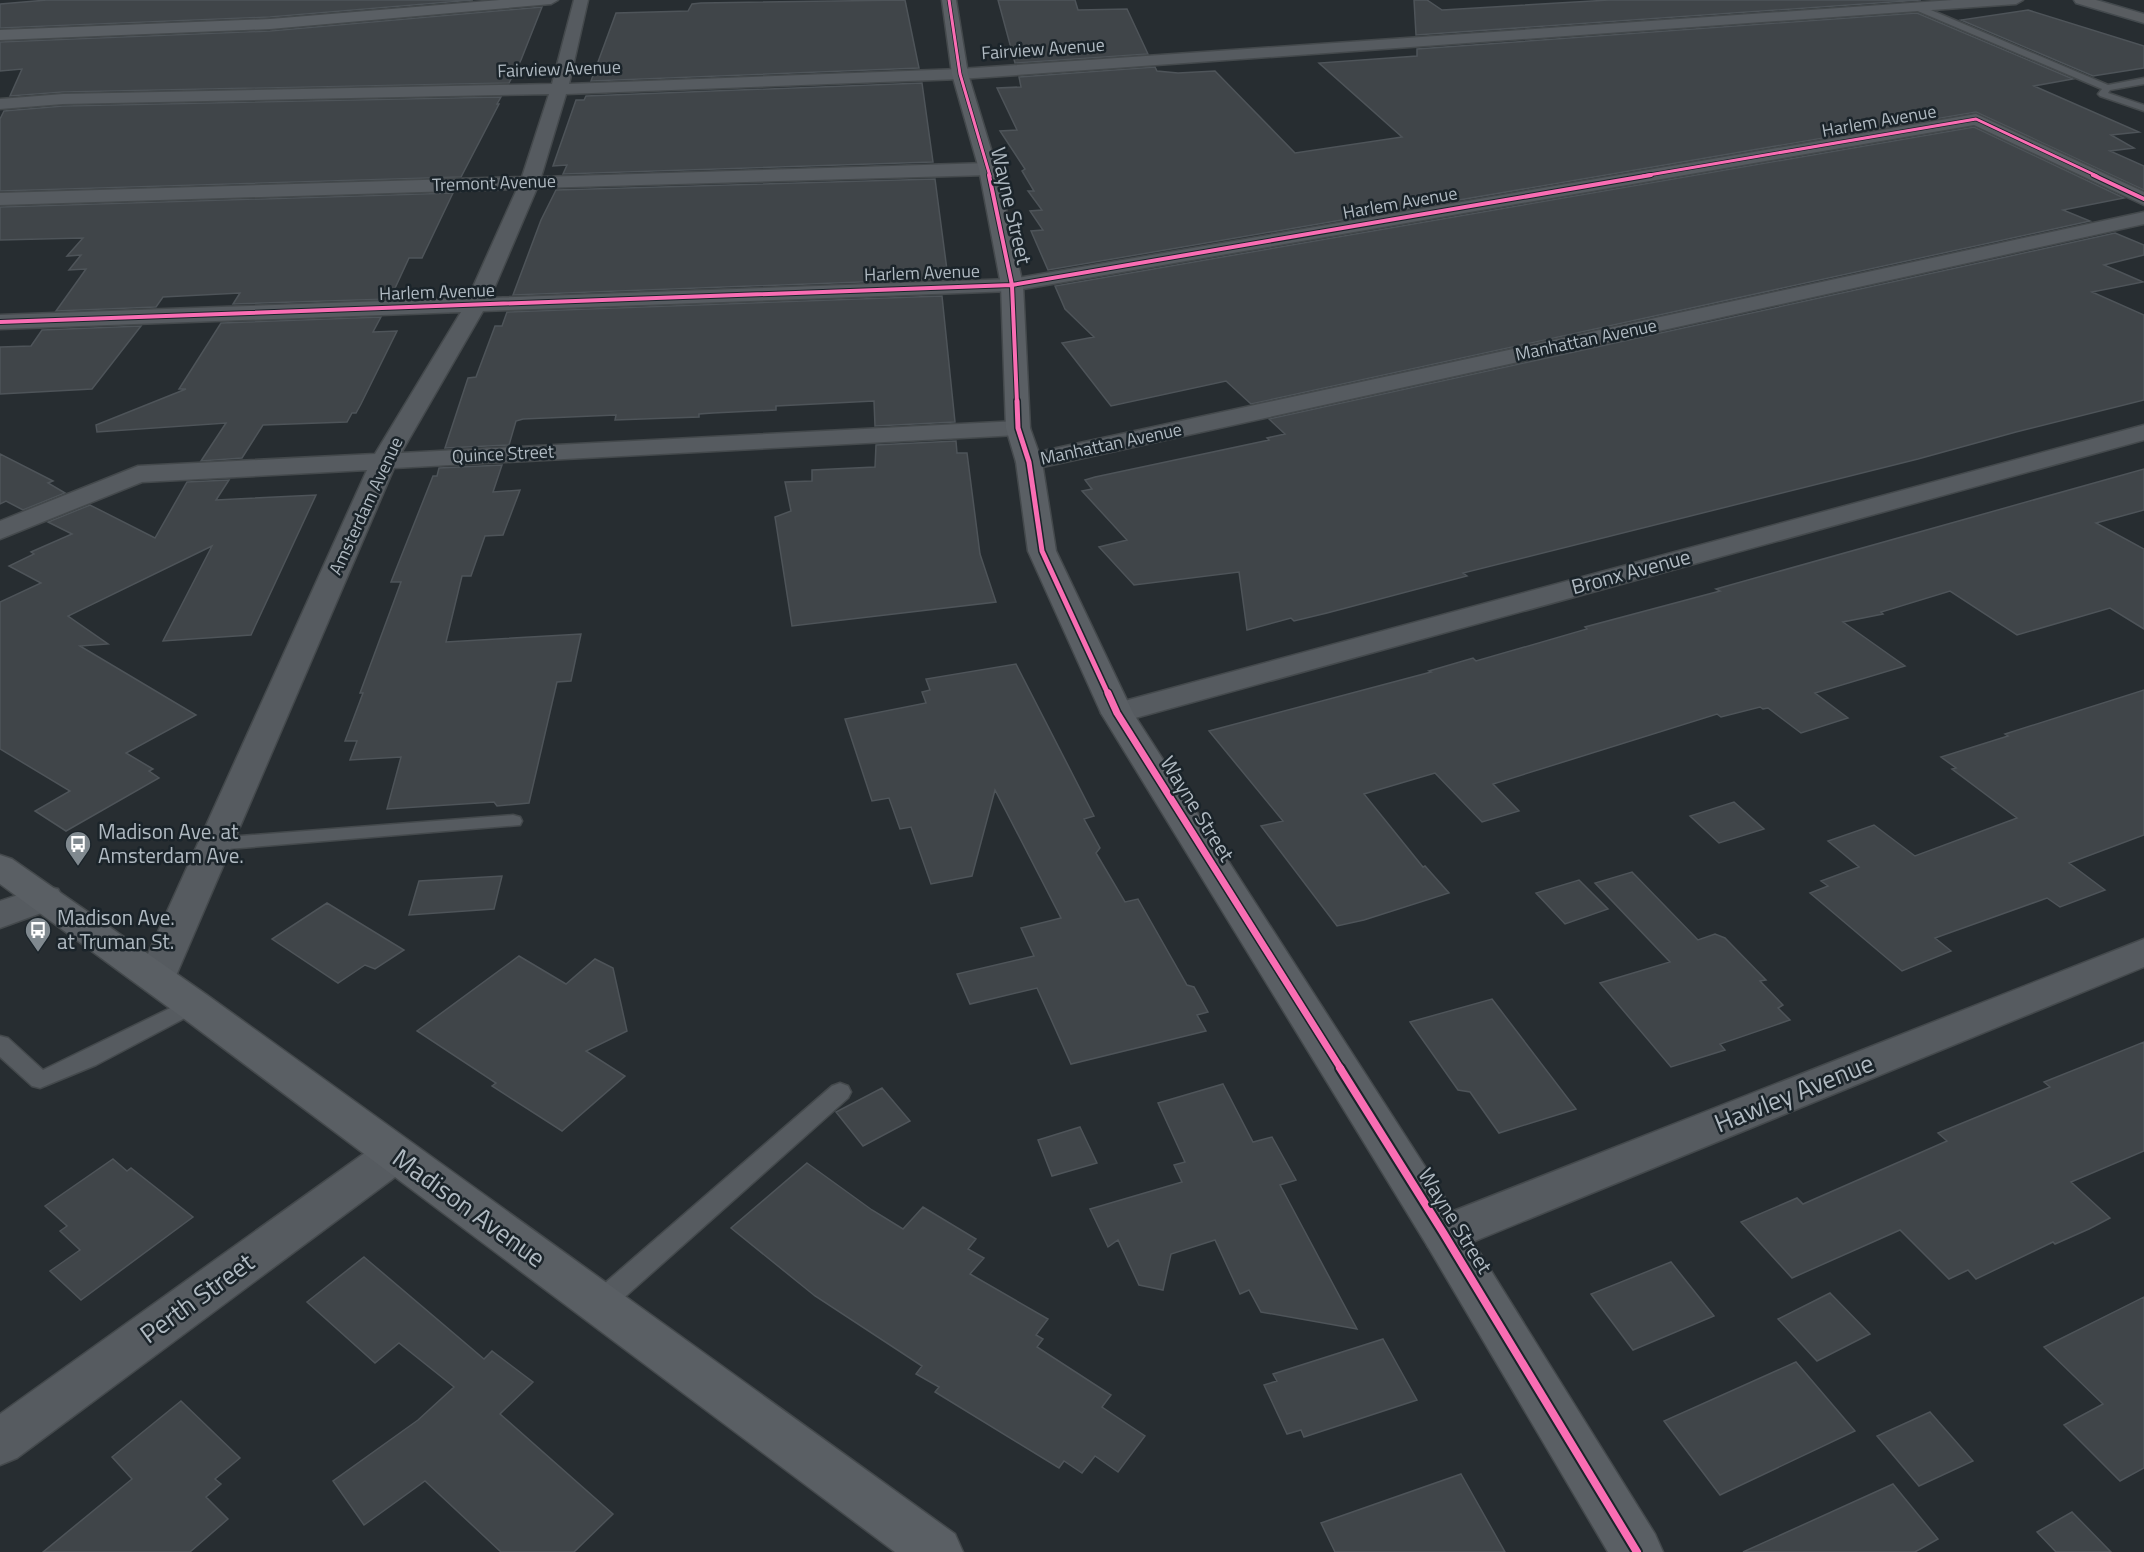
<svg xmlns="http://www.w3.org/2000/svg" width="2144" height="1552" font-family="'Titillium Web',sans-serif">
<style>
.building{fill:#404549;stroke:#4e5459;stroke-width:1.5}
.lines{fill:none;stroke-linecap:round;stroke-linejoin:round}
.lane-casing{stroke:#44494c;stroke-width:3}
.street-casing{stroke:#44494c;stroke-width:3}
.secondary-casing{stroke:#44494c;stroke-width:3}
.primary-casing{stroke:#444a4e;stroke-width:3}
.lane{fill:#565b60;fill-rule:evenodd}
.street{fill:#565b60;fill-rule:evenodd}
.secondary{fill:#5a5f64;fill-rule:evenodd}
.primary{fill:#595d61;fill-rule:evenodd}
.cycleway-far4-casing{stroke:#1b242a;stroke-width:4.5}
.cycleway-far3-casing{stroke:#1b242a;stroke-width:6}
.cycleway-far2-casing{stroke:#1b242a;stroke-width:8}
.cycleway-far1-casing{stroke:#1b242a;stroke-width:10}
.cycleway-casing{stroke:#1b242a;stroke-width:12}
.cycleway-far4{stroke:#f96db3;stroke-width:3}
.cycleway-far3{stroke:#f96db3;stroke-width:4}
.cycleway-far2{stroke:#f96db3;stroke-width:5}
.cycleway-far1{stroke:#f96db3;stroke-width:7}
.cycleway{stroke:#f96db3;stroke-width:8}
.labels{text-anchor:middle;stroke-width:5;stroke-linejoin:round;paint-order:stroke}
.far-street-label{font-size:18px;fill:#b0bac2;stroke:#1b242a}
.street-label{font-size:21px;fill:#b0bac2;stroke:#1b242a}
.poi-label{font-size:21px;fill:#b0bac2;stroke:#1b242a;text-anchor:start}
.near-street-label{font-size:26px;fill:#b0bac2;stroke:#1b242a}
</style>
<rect width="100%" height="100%" fill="#272d31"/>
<path class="building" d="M47,0H473L270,17L0,28V4Z
M905,0L919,68L591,81L616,13L688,11L692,4L701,3Z
M998,0H1075L1078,10L1127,9L1148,54L1015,63Z
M1414,0H1427L1442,10L1609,0H1921L1416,35Z
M542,7L521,60L509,83L63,92L10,96L22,69L0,71V42L270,31Z
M2028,10L2144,46V68L2093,76L1961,20Z
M1917,13L2073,79L2034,86L2139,132L2111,135L2134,148L2110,151L2144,166V190L1976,112L1048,270L1031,231L1043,230L1030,211L1042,210L1028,191H1034L1022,171L1025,169L1000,131L1017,130L997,88L1021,87L1019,77L1155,67L1157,71L1178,73L1215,71L1295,153L1402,137L1319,63L1417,56V49Z
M922,83L933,162L563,174L567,165L553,166L576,100H584L586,96Z
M501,97L497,104H499L461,177L0,191V119L4,111L63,106Z
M1974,127L2124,198L2063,210L2090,221L1251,404L1226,381L1111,406L1062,343L1094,337L1065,309L1055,286Z
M935,179L947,270L939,271L940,279L513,295L541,220L556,190Z
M453,193L422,258H409L390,299L233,304L240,293L163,297L156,307L56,311L86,269L69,270L81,255L67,256L83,238L0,240V207Z
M2115,233L2144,245V255L2104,265L2143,282L2092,292L2144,315V400L2016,432L1918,459L1463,573L1467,576L1327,613L1294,621L1291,618L1247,630L1239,572L1134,585L1099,547L1127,540L1082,491L1092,489L1085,480L1095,477L1269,440L1267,438L1285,434L1269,419Z
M942,296L955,422L875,426L874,401L776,406V410L713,413L699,414V417L615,420L616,415L523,419L516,421L509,445L445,448L468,378L476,377L495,326H502L507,312Z
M381,317L373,332L397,331L361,404L356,413H352L347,422L263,425L242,458L201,461L226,423L97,432L96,425L186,389H179L221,323Z
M141,326L92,389L0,394V347L31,346L42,330Z
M956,441L957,453H967L980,554L996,602L792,626L775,517L791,511L785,482L812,481V470L875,467L876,445Z
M0,454L53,481L48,483L65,493L23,510L6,501L0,504Z
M502,465L493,492L520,490L503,535L485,536L471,576H462L446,642L581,634L571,681L557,682L529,803L497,806L494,802L387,809L401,757L350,760L357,741H345L363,693H360L401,582H391L433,476H437L439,468Z
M2144,469V510L2096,523L2144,549V629L2110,608L2017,635L1950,591L1881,612L1883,614L1843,622L1905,666L1815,693L1848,718L1801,733L1768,708L1763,709L1760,707L1721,717L1717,714L1493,784L1519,811L1482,822L1435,773L1364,794L1423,867L1425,866L1449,893L1364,920L1337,926L1261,826L1283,821L1209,731L1431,672L1429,671L1473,658L1476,661L1587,629L1585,627L1720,591L1716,589Z
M229,480L216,500L316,495L251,635L163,641L212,546L68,616L108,644L80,646L196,715L126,753L153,769L149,771L159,778L66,831L35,811L70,791L0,749V602L41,583L9,566L34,554L31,552L72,534L48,522L90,505L155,538L187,482Z
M1016,664L1094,816L1084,819L1100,848L1096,853L1125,902L1138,899L1187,985L1194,987L1208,1012L1197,1015L1206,1031L1071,1064L1037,988L970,1004L957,974L1034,956L1021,928L1061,918L995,790L972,876L931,884L911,827L900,829L889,798L872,801L845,719L926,703L922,692L930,690L926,679Z
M2144,690V835L2069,863L2105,890L2060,907L2047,898L1935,938L1951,951L1902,971L1810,893L1828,886L1821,881L1859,867L1828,841L1874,825L1915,856L2017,818L1952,769L1956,768L1941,757L2008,736L2005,734Z
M1734,802L1764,829L1719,843L1690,816Z
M1632,872L1698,940L1715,934L1725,938L1766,980L1760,981L1783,1005L1778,1008L1790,1020L1720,1044L1725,1050L1671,1067L1600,983L1670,962L1595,883Z
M502,876L494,909L409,915L419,881Z
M1579,880L1608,909L1565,924L1536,893Z
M327,903L404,950L375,969L365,965L338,983L272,939Z
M519,956L566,984L595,959L613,968L627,1031L586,1051L625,1076L562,1131L492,1086L496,1083L417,1031Z
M1492,999L1576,1109L1499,1133L1470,1092L1458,1090L1410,1022Z
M2144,1042V1151L2071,1182L2110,1218L2089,1229L2055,1244L2053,1242L1976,1279L1968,1270L1949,1279L1900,1230L1792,1278L1741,1222L1797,1198L1803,1204L1947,1141L1938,1133L2050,1087L2044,1082Z
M1223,1084L1253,1142L1272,1137L1296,1180L1280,1185L1357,1329L1261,1312L1249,1290L1240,1294L1215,1240L1171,1254L1163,1290L1139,1285L1118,1240L1108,1247L1090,1209L1182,1182L1174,1165L1185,1162L1158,1103Z
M882,1088L910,1121L863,1146L836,1112Z
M1080,1127L1097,1163L1052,1176L1038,1140Z
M113,1159L127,1171L131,1168L193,1217L81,1300L50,1271L80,1250L60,1231L67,1226L45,1206Z
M807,1163L872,1210L903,1229L923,1207L976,1239L968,1249L984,1258L970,1274L1048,1319L1036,1335L1043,1339L1037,1347L1111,1395L1102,1407L1145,1436L1118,1472L1095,1456L1082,1473L1064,1461L1059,1468L935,1392L939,1387L916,1374L922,1366L815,1296L731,1228Z
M364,1257L484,1359L492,1351L533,1382L500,1414L613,1514L574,1552H501L425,1481L364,1525L333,1481L418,1420L454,1387L399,1343L375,1363L307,1302Z
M1671,1262L1714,1316L1633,1350L1591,1294Z
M1830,1293L1870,1334L1817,1361L1778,1319Z
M2144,1297V1468L2120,1481L2064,1425L2103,1404L2044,1347Z
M1383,1339L1417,1400L1304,1437L1301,1430L1287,1434L1264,1385L1277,1381L1273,1374Z
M1796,1362L1855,1431L1720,1495L1664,1421Z
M181,1401L240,1458L215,1479L221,1484L206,1497L228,1519L190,1552H43L132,1479L112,1457Z
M1930,1412L1973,1461L1919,1486L1877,1436Z
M1461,1474L1505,1552H1335L1321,1523Z
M1893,1484L1938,1539L1915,1552H1743Z
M2072,1512L2111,1552H2056L2037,1532Z"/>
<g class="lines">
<g class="lane-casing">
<path id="lane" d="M1913,5H1919L2108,85L2144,78V84L2110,90L2108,93L2144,105V111L2100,96L2098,94L2102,89L1913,9Z
M513,815L520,817L522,821L520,825L215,850L208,848L206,844L208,840L215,838Z
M193,997L200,1000L203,1005L200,1010L96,1065L40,1088L32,1086L0,1057V1036L8,1038L43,1070Z
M840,1083L848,1086L851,1092L848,1098L608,1312L599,1315L590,1312L587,1304L590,1296L832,1086Z"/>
</g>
<g class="street-casing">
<path id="street" d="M574,0H588L569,84L960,69L1953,0H2023L2016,4L960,79L566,94L541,177L988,163L995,165L997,169L995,173L988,175L537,188L490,298L1012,279L1976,114L2144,192V205L1974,125L1012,291L483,311L401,453L1018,421L1027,423L1030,428L1027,433L1018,435L394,468L175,978L169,988L156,992L143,988L137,978L367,470L142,482L0,539V521L138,466L375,454L461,312L0,329V315L468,298L517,189L0,205V193L522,177L549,94L63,104L0,109V99L63,94L552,84Z
M2144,212V224L1029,470L1020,467L1016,462L1020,457L1029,454Z
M2144,425V440L1128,720L1117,722L1106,720L1101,713L1106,706Z
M45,886L58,889L63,898L58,907L0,928V901Z
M2144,939V967L1460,1247L1444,1252L1428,1247L1422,1234L1428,1221Z
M395,1137L410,1142L416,1154L410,1166L17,1458L0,1465V1414L380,1142Z"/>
</g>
<g class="secondary-casing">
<path id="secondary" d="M500,0H558L551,4L270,29L0,40V30L270,19Z
M942,0H956L968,74L997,169L1023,285L1030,428L1042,462L1056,551L1133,713L1460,1221L1655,1534L1663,1552H1608L1428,1247L1101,713L1028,551L1016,462L1006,428L1001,285L979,169L952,74Z
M0,855L12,859L207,995L955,1534L963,1552H895L179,1015L0,884Z"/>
</g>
<g class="primary-casing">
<path id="primary" d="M2074,0H2096L2144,14V23L2076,3Z"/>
</g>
<use href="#lane" class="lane"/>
<use href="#street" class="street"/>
<use href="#secondary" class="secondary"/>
<use href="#primary" class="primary"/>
<g class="cycleway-far4-casing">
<path id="cycleway-far4" d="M949,0L960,74L990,176
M1643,176L1976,119L2097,176"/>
</g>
<g class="cycleway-far3-casing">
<path id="cycleway-far3" d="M989,175L1012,285L1017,403
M2093,175L2144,199
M0,322L1012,285L1651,175"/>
</g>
<g class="cycleway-far2-casing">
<path id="cycleway-far2" d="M1017,401L1018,428L1029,462L1042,551L1108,694"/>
</g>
<g class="cycleway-far1-casing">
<path id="cycleway-far1" d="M1108,693L1117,713L1341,1069"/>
</g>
<g class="cycleway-casing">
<path id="cycleway" d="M1340,1068L1444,1234L1637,1552"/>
</g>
<use href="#cycleway-far4" class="cycleway-far4"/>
<use href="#cycleway-far3" class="cycleway-far3"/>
<use href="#cycleway-far2" class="cycleway-far2"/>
<use href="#cycleway-far1" class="cycleway-far1"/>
<use href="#cycleway" class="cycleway"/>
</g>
<defs>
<g id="bus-pin" transform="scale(1.35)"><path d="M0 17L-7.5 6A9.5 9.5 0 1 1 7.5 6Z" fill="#80898f" stroke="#1b242a"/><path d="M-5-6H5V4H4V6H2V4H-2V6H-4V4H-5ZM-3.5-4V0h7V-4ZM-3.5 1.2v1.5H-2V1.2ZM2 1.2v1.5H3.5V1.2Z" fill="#fff"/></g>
</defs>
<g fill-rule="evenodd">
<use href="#bus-pin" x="78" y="844"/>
<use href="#bus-pin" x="38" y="930"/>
</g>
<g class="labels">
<g class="far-street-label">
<text transform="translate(1043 49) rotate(-4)" y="6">Fairview Avenue</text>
<text transform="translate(559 69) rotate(-2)" y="6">Fairview Avenue</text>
<text transform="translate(1879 121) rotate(-10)" y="6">Harlem Avenue</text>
<text transform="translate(494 183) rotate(-2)" y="6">Tremont Avenue</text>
<text transform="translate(1400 203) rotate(-10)" y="6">Harlem Avenue</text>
<text transform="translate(922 273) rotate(-2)" y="6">Harlem Avenue</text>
<text transform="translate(437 292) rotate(-2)" y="6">Harlem Avenue</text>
<text transform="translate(1586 340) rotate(-12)" y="6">Manhattan Avenue</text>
<text transform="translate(1111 444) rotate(-12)" y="6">Manhattan Avenue</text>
<text transform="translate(503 454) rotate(-3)" y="6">Quince Street</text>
<text transform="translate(366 506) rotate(-65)" y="6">Amsterdam Avenue</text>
</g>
<g class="street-label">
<text transform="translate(1011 206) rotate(77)" y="7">Wayne Street</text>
<text transform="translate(1631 572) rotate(-15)" y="7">Bronx Avenue</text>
<text transform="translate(1197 809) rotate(58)" y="7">Wayne Street</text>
<text transform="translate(1455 1221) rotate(58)" y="7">Wayne Street</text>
</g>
<g class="poi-label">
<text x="98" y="839">Madison Ave. at<tspan x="98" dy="24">Amsterdam Ave.</tspan></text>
<text x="57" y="925">Madison Ave.<tspan x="57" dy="24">at Truman St.</tspan></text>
</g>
<g class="near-street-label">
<text transform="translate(1794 1093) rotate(-22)" y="9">Hawley Avenue</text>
<text transform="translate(469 1208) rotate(36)" y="9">Madison Avenue</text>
<text transform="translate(197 1298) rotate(-36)" y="9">Perth Street</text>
</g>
</g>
</svg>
